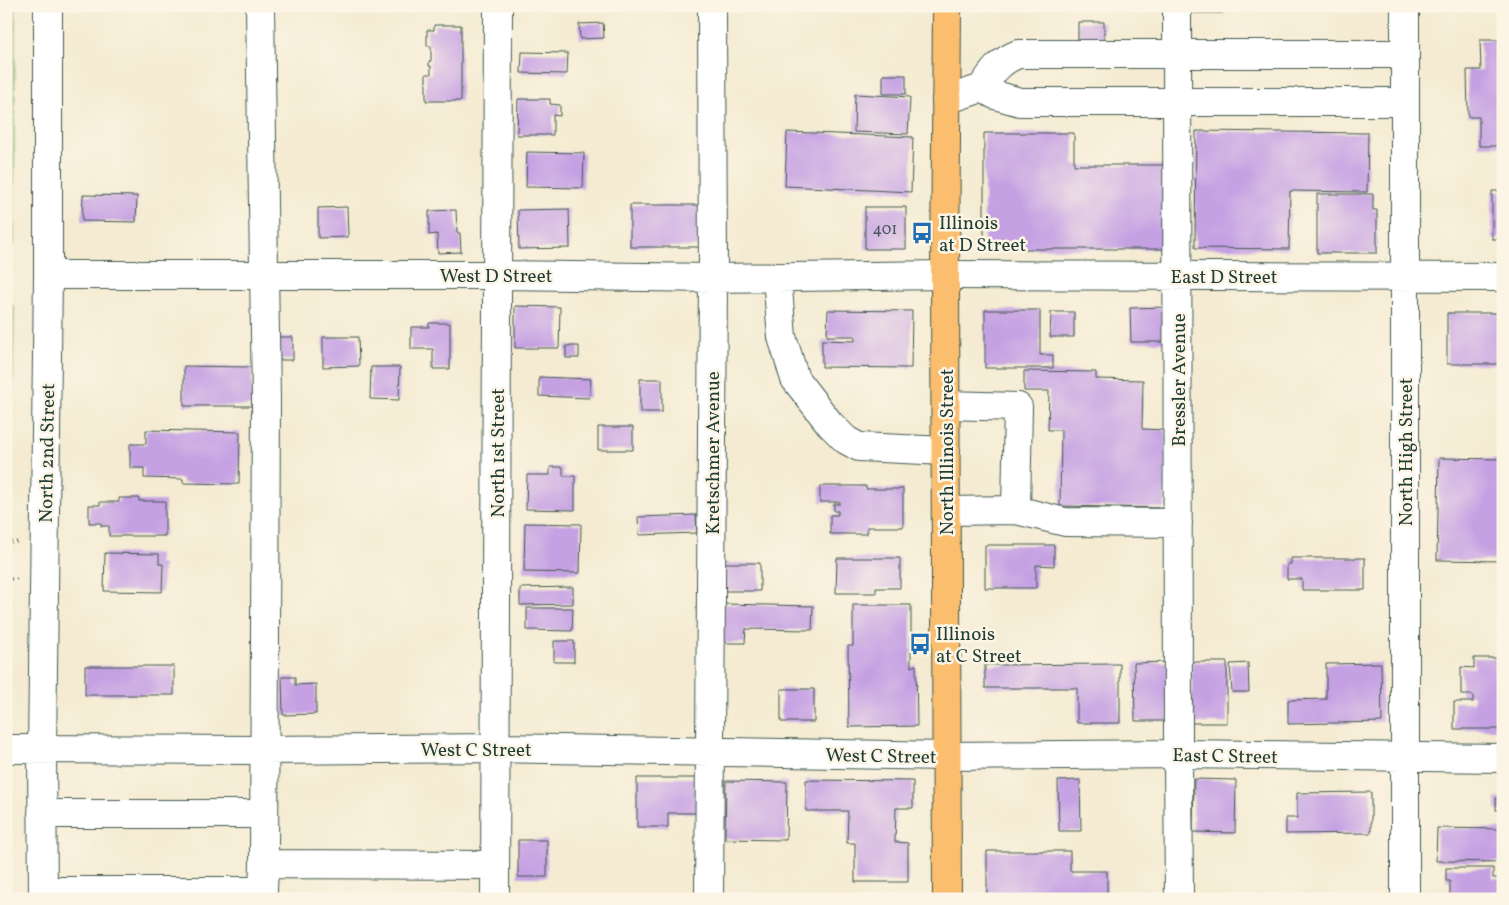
<svg xmlns="http://www.w3.org/2000/svg" width="1509" height="905" font-family="Vollkorn,serif">
<style>
.green{fill:#a2d382;stroke:#60885b}
.building{fill:#c5a0e3}
.lines{fill:none;stroke-linecap:round;stroke-linejoin:round}
.minor-casing{stroke:#3f574c;stroke-width:30}
.major-casing{stroke:#3f574c;stroke-width:30}
.path{stroke:#3f574c;stroke-width:3;stroke-dasharray:1 4;stroke-linecap:butt}
.minor{stroke:#fff;stroke-width:28}
.major{stroke:#fabe6e;stroke-width:28}
.labels{text-anchor:middle;stroke-width:5;stroke-linejoin:round;paint-order:stroke}
.number-label{font-size:16px;fill:#485660}
.poi-label{font-size:19px;fill:#1f3d34;stroke:#fcf5e5;text-anchor:start}
.street-label{font-size:19px;fill:#1f3d34;stroke:#fcf5e5}
</style>
<rect width="100%" height="100%" fill="#fcf5e5"/>
<filter id="ink" filterUnits="userSpaceOnUse"><feTurbulence type="fractalNoise" baseFrequency=".02" numOctaves="2"/><feDisplacementMap in="SourceGraphic" scale="10" xChannelSelector="R" yChannelSelector="G"/><feConvolveMatrix kernelMatrix="1 2 1 2 8 2 1 2 1" color-interpolation-filters="sRGB"/></filter>
<filter id="wash" filterUnits="userSpaceOnUse"><feTurbulence type="fractalNoise" baseFrequency=".0096" numOctaves="4" result="noise"/><feDisplacementMap in="SourceGraphic" scale="20" xChannelSelector="R" yChannelSelector="G"/><feGaussianBlur stdDeviation="1.12" result="paint"/><feColorMatrix in="noise" values="0 0 0 0 0 0 0 0 0 0 0 0 0 0 0 0 0 1.4 0 .05"/><feComposite in="paint" operator="in"/></filter>
<g filter="url(#wash)">
<rect width="100%" height="100%" fill="#f4ebd2"/>
<path class="green" d="M6,6H15L14,245H6Z
M6,305L14,306L13,391L6,392Z"/>
<g id="blocks">
<path class="building" d="M1195,6H1223V13H1195Z
M1078,22H1104V45H1078Z
M603,23L604,38L580,39L579,24Z
M434,25H461V101H426V74H431V66H429V61H431V46H427V30H434Z
M1480,40H1503V146H1479V117H1468L1467,70H1481Z
M522,52L568,53L567,74L521,73Z
M883,75H906V94H883Z
M855,94L910,97L908,134L854,132Z
M518,99H550V104L560,105V116L553,115V135H517Z
M1196,131L1368,133L1367,192L1290,191L1289,249L1195,248Z
M787,132L913,137L911,192L785,186Z
M984,133H1074V165H1164V249H984Z
M527,152L584,153L583,188L526,187Z
M1492,191H1503V239H1492Z
M1317,194H1373V210H1377V253H1317Z
M83,195L137,196L136,222L82,221Z
M630,205H699V247H630Z
M347,207L348,237L318,238V208Z
M865,207H906V249H865Z
M569,209L570,248L519,249L518,210Z
M456,210L457,233H460L461,252L438,253L437,234L429,235V211Z
M515,306L560,307L559,348H515Z
M1168,307L1169,342H1131L1130,308Z
M828,310L912,311L911,368L822,367V340L855,341V336H827Z
M985,310H1040V355H1053V368H985Z
M1051,312H1074V337H1050Z
M1447,313H1503V364H1447Z
M429,323H450V369H433V349H411V327H429Z
M278,337H293V360H278Z
M323,337H358L359,366L323,367Z
M566,346H579V358H566Z
M184,366L252,367V406H184Z
M371,367H400L399,400L370,399Z
M1024,371L1096,372V379L1143,380L1142,429L1166,430L1165,508L1060,506L1061,430H1048L1049,391H1024Z
M539,377L591,379L589,398L539,396Z
M640,379H662V412H640Z
M598,427H633V450H598Z
M146,430L240,432L239,484L183,483V479L144,478V468H130V444H146Z
M1439,458L1503,459V561L1437,560Z
M550,467H563V476H575V510L526,509L527,475H550Z
M820,486H866V489H903V527H867V534H830V515H838V511H834V504H840V502H820Z
M119,498H139V501H165V536H109V526H101V523H89V505H100V502H119Z
M696,515L697,533L639,535L638,517Z
M525,523L581,524L580,573L524,572Z
M985,545H1054V566L1036,565V588H985Z
M105,553L159,554V564H163L162,592L104,591Z
M837,558H900V588H876V593H836Z
M1291,558H1365V590H1302V579H1287V564H1291Z
M722,563H760V591H722Z
M573,587V604L520,605V588Z
M723,604L813,606L812,630L746,629L745,643H722Z
M853,605H911V667L916,665L917,726L849,727L848,646H853Z
M527,608H573L572,631L527,630Z
M554,641H574V662H554Z
M1474,658H1503V729H1454V702H1473V695H1461V667L1474,668Z
M1168,662L1169,721H1135L1134,663Z
M1192,662H1227V723H1192Z
M1248,663L1249,692H1232L1230,664Z
M1381,663L1382,722L1288,724V700L1326,699V664Z
M1120,664V723H1077V688H985V665Z
M85,666H174V695H85Z
M282,677H295V685L316,684V714L283,715Z
M781,689H814V722H781Z
M637,778H699V813H668V827H637Z
M1194,779L1236,780L1235,833L1193,832Z
M806,780L913,781V808H896L895,842L908,843V882H855V843H847L848,811H806Z
M1080,780L1081,831H1059L1058,781Z
M726,781L787,782L786,840L725,839Z
M1371,792V833L1286,834V818H1297V793Z
M1496,798H1503V811L1496,810Z
M1437,828L1503,829V862L1436,861Z
M518,840H547V877H518Z
M987,851H1070V871H1107V897L1103,899H987Z
M1446,868H1493V878H1503V898H1450V881H1446Z
M347,897H393V899H347Z"/>
</g>
</g>
<g filter="url(#ink)">
<use href="#blocks" fill-opacity="0" stroke="#3f574c" stroke-width="1"/>
<g class="lines">
<g class="minor-casing">
<path id="minor" d="M260,6L266,400L264,864L495,865
M1177,6L1178,754L1179,899
M1405,6V899
M982,88L995,95L1020,102H1405
M946,100L982,88C992,72 1000,61 1018,54H1405
M48,275H498L713,278L945,275L1503,277
M777,277L782,337L795,379L830,424L846,440L859,447L946,451
M946,405L1018,407L1016,510L946,511
M1016,510L1065,522L1178,523
M6,749L264,750L495,748L947,756L1178,754L1503,758
M42,814H264
M43,891H263L264,864
M43,899L42,749L48,275V6
M495,899L498,6
M709,899L713,278L712,6"/>
</g>
<g class="major-casing">
<path id="major" d="M947,899L945,275L947,6"/>
</g>
<path class="path" d="M6,542H17
M6,579H18
M6,637H16"/>
<use href="#minor" class="minor"/>
<use href="#major" class="major"/>
</g>
</g>
<defs>
<g id="bus-bare" transform="scale(1.725)"><path d="M-5-6H5V4H4V6H2V4H-2V6H-4V4H-5ZM-3.5-4V0h7V-4ZM-3.5 1.2v1.5H-2V1.2ZM2 1.2v1.5H3.5V1.2Z" fill="#1f6fb2" stroke="#fcf5e5" stroke-width="2.5" paint-order="stroke"/></g>
</defs>
<g fill-rule="evenodd">
<use href="#bus-bare" x="922" y="233"/>
<use href="#bus-bare" x="920" y="644"/>
</g>
<g class="labels">
<g class="number-label">
<text x="885" y="234">401</text>
</g>
<g class="poi-label">
<text x="939" y="229">Illinois<tspan x="939" dy="22">at D Street</tspan></text>
<text x="936" y="640">Illinois<tspan x="936" dy="22">at C Street</tspan></text>
</g>
<g class="street-label">
<text x="496" y="282">West D Street</text>
<text x="1224" y="283">East D Street</text>
<text transform="translate(1178 380) rotate(-90)" y="7">Bressler Avenue</text>
<text transform="translate(946 452) rotate(-90)" y="7">North Illinois Street</text>
<text transform="translate(1405 452) rotate(-90)" y="7">North High Street</text>
<text transform="translate(46 453) rotate(-89)" y="7">North 2nd Street</text>
<text transform="translate(497 453) rotate(-90)" y="7">North 1st Street</text>
<text transform="translate(712 453) rotate(-90)" y="7">Kretschmer Avenue</text>
<text x="476" y="756">West C Street</text>
<text transform="translate(881 755) rotate(1)" y="7">West C Street</text>
<text transform="translate(1225 755) rotate(1)" y="7">East C Street</text>
</g>
</g>
<rect width="1509" height="905" fill="none" stroke="#fcf5e5" stroke-width="25"/>
</svg>
